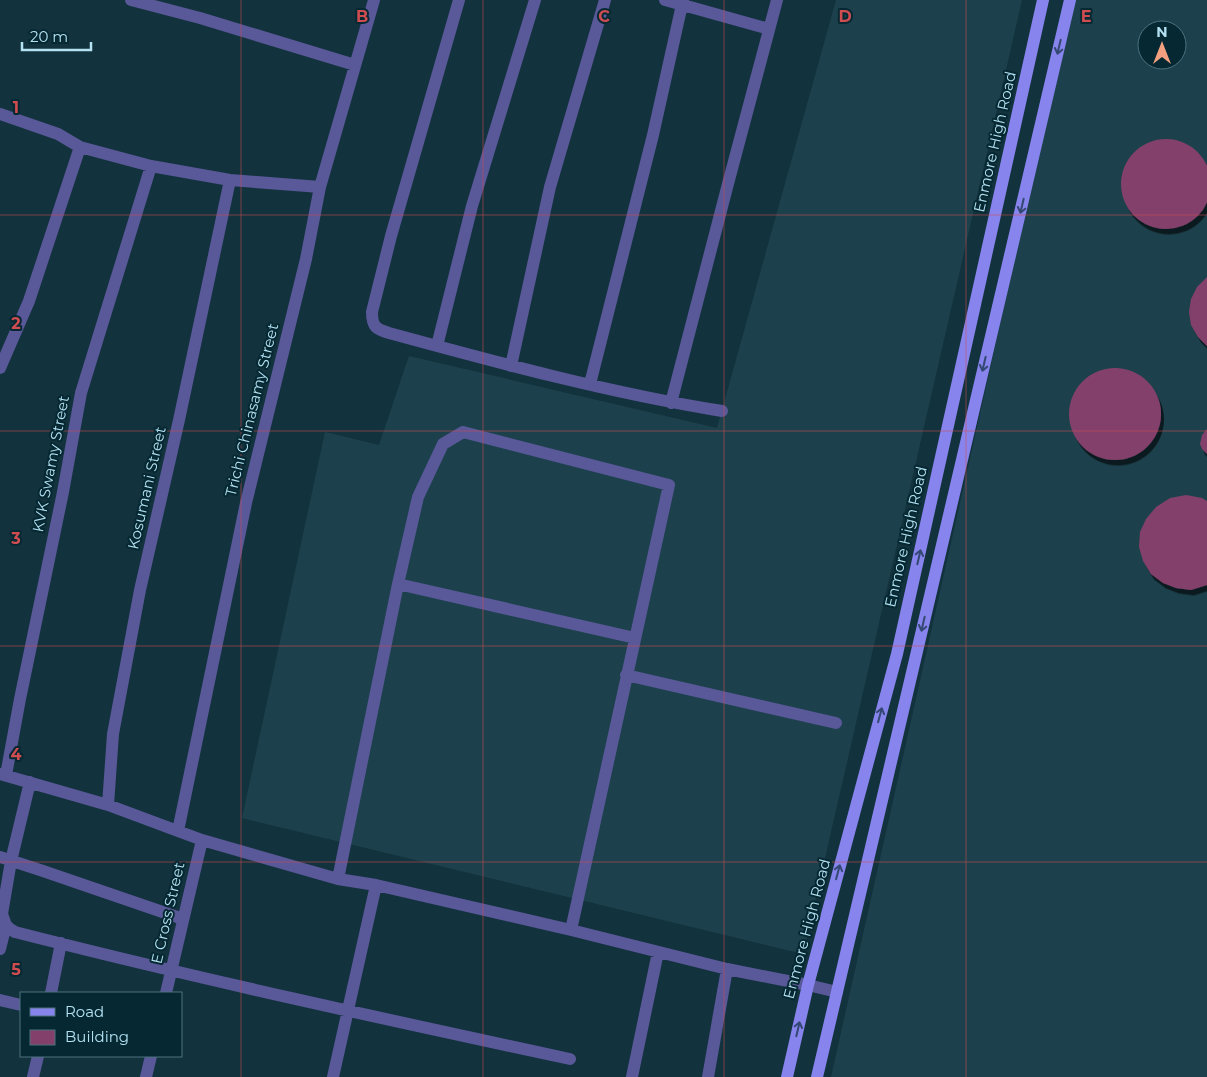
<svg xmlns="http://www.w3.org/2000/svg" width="1207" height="1077" font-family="Montserrat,sans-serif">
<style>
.built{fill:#1c414d;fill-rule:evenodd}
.building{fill:#82406a;filter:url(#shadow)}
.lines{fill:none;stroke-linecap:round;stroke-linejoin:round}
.minor{stroke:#595898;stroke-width:12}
.major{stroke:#8784ed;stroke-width:12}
.oneway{stroke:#334873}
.grid{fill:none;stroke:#cf4d51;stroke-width:1;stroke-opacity:0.55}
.labels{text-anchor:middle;stroke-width:4;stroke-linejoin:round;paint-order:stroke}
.street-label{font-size:15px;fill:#b4e2f3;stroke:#062832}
.grid-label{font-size:16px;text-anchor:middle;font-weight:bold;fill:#cf4d51;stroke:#062832;stroke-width:4;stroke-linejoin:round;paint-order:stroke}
</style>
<defs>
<filter id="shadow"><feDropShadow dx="3" dy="5.5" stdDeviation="0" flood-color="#0009"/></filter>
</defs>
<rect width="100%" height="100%" fill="#12323d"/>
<path class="built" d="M836,0H1022L803,954L242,818L325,432L379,445L409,356L717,428Z
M1073,0H1207V1077H831ZM1147,30H1177V60H1147Z"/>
<path class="building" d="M1121 184a45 45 0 1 1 90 0a45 45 0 1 1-90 0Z
M1207,277V346L1198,337L1191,325L1189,312L1191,299L1197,287Z
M1069 414a46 46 0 1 1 92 0a46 46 0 1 1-92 0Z
M1207,429V454L1202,449L1200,444L1202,435Z
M1186,495L1202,498L1207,501V585L1191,590L1176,588L1163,583L1151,574L1143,561L1139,547L1140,532L1146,519L1156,507L1170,498Z"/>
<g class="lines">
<path class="minor" d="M131,0L200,18L355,65
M459,0L391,236L372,312C372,327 376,329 389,333C499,363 610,393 722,411
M665,0L769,29
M0,114L58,134L80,147L151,166L230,180L320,187
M437,346L472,206L535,0
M511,366L550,187L605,0
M0,368L29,301L80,147
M590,384L653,135L683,0
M671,403L729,180L777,0
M398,584L635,638
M626,675L836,723
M0,774L108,805L202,840L338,879L376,885L571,930L727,969L808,985L837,992
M6,775L20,699L63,492L81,393L151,166
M30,782L11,861L2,914L6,925L10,929L15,932C199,979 384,1019 570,1059
M108,805L113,734L140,590L179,420L230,180
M178,831L246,503L306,259L320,187L374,0
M0,857L43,871L183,919
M338,879L398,584L418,497L443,444L463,432L669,485L571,930
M0,949L6,925
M51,993L61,943
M166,993L202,840
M0,1000L21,1005
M33,1077L38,1056
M146,1077L151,1056
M333,1077L376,885
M632,1077L658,952
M708,1077L727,969"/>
<path class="major" d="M787,1077L808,985L897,654L1043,0
M817,1077L1070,0"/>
</g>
<defs><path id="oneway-shaft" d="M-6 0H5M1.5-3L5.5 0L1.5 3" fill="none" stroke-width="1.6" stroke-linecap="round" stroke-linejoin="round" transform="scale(1.25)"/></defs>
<g class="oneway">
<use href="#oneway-shaft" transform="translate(1059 47) rotate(103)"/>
<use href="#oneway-shaft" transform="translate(1022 206) rotate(103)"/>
<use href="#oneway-shaft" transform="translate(984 364) rotate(103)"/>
<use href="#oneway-shaft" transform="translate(919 557) rotate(-77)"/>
<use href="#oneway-shaft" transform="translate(923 624) rotate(103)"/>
<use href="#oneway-shaft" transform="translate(880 715) rotate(-75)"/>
<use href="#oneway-shaft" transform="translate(838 872) rotate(-75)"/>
<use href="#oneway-shaft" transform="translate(798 1029) rotate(-77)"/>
</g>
<path class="grid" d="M241,0V1077M483,0V1077M724,0V1077M966,0V1077M0,215H1207M0,431H1207M0,646H1207M0,862H1207"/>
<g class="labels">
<g class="street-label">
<text transform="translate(995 142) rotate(-77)" y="5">Enmore High Road</text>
<text transform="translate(252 410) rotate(-76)" y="5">Trichi Chinasamy Street</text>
<text transform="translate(51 464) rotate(-79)" y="5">KVK Swamy Street</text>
<text transform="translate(147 488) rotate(-77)" y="5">Kosumani Street</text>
<text transform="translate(906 537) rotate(-77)" y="5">Enmore High Road</text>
<text transform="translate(168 913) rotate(-77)" y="5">E Cross Street</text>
<text transform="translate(807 929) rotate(-75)" y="5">Enmore High Road</text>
</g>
</g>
<g class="grid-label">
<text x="362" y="22">B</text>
<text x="604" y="22">C</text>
<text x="845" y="22">D</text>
<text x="1086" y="22">E</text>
<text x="16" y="113">1</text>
<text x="16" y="329">2</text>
<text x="16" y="544">3</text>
<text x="16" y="760">4</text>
<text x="16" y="975">5</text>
</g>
<rect x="20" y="992" width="162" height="65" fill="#062832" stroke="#4c727f"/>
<rect x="30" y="1008" width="25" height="8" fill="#8784ed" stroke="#4c727f"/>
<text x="65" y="1017" font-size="15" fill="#b4e2f3">Road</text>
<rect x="30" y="1030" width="25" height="15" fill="#82406a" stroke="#4c727f"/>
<text x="65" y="1042" font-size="15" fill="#b4e2f3">Building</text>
<g transform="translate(1162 45)"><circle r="24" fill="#062832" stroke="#4c727f"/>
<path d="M0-4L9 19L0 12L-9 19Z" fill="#f2a07f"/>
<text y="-8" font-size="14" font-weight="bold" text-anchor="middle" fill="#b4e2f3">N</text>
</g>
<path d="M22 42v8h69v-8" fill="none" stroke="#b4e2f3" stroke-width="2.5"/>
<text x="30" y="42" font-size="15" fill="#b4e2f3" stroke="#062832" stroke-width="4" paint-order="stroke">20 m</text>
</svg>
